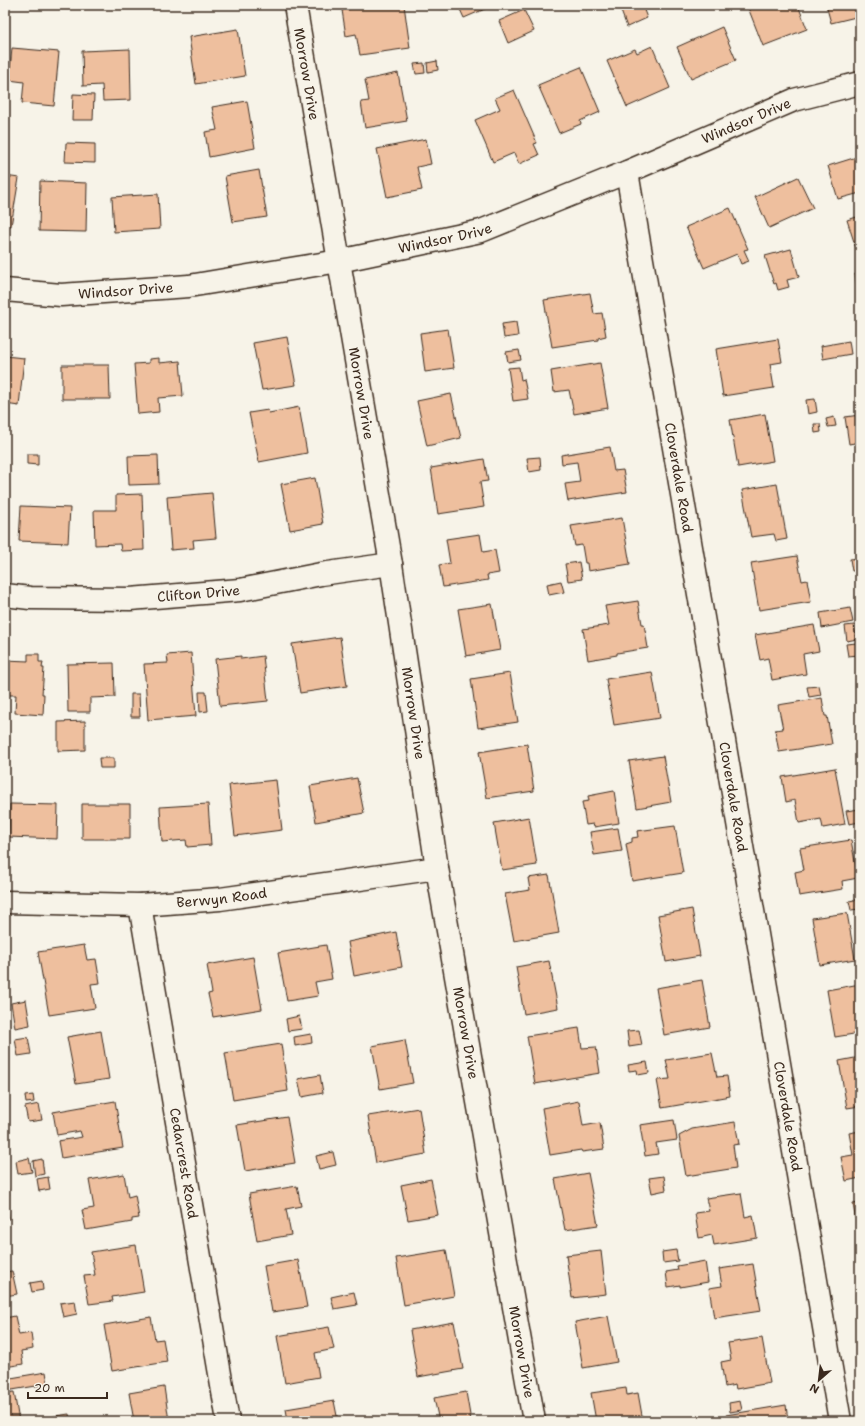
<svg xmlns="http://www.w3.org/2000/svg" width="865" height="1426" font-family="'Shantell Sans',sans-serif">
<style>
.building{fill:#eebf9e;stroke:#3b2a1e}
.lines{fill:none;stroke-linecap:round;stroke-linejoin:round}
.minor-casing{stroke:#3b2a1e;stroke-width:25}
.minor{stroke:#f7f3e8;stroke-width:22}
.labels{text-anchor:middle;stroke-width:3;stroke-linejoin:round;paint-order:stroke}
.street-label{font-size:14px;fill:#3b2a1e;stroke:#f7f3e8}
</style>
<rect width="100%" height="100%" fill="#f7f3e8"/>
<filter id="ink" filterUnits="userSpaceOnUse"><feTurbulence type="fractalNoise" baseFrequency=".025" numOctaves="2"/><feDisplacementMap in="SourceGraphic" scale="8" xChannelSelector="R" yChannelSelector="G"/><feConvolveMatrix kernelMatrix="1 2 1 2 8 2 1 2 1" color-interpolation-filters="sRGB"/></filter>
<g filter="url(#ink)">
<path class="building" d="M372,5H404L410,48L360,55L356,34L346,36L342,10Z
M458,5H494L464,18Z
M635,5H642L647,18L627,27L621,11Z
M747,5H798L807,29L763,46Z
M826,5H860V16L831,23Z
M524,10L534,31L508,43L499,21Z
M722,27L736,60L691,79L677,47Z
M238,29L245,76L196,84L189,37Z
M652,46L670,88L627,107L607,61L635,49L637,53Z
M12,48L59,52L54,106L22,103L24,82L9,80Z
M130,49L131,100L103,101L102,85L83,86L82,51Z
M437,61L438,70L428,72L427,63Z
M424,63L425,73L416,74L414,64Z
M581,67L600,112L580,121L581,124L559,133L538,85Z
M398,73L407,121L365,128L361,102L369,101L365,80Z
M514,90L537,143L534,144L539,155L519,164L514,153L493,162L475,120L500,109L495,98Z
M73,94L94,95L93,120H72Z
M247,101L255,148L209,157L205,132L217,130L212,107Z
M426,139L431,164L417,167L422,190L387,197L377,149Z
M66,143L95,144V163L65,162Z
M860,156V193L838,199L828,166Z
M259,170L267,217L233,222L225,176Z
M5,176L19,178L11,226L5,225Z
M798,177L813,208L769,228L755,197Z
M40,181L87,183L86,232L39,231Z
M158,194L160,229L114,232L112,197Z
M730,208L748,249L744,250L749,261L741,264L737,254L704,268L686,227Z
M860,216V247L856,248L847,220Z
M791,249L799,277L787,280L789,287L778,290L776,283L774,284L765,256Z
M855,274H860V308Z
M590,293L594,314L602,313L606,336L598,338V340L552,347L544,300Z
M516,322L518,336L504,338L502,324Z
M448,329L454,368L425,372L420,333Z
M287,337L296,385L262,390L253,343Z
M778,339L782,362L770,364L774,388L723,396L716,349Z
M849,341L851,354L823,359L821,346Z
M519,350L521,360L508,362L506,352Z
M5,356L24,358L19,406L5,404Z
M159,358V363L180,361L183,396L158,398L159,412L138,414L134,364L149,363V359Z
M600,363L608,408L574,414L569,390L554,392L551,371Z
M62,365H109L110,399H62Z
M519,367L521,380L524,379L528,399L513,401L508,368Z
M451,394L461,438L427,446L417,401Z
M815,399L817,412L808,414L806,400Z
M299,407L307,453L259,462L249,413L268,410L269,413Z
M765,414L773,461L738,467L730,420Z
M860,415V442L849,444L845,417Z
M834,417L836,426L828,427L826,419Z
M814,424H820L821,432L815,433Z
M610,447L614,471L623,470L627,492L568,501L565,484L580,482L577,462L562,464L561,455Z
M27,454H38V465L27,464Z
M158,455L159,484L129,485L128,456Z
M540,457L541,470L529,472L527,458Z
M484,459L488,481L480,482L484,507L438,514L431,468Z
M315,478L323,524L290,530L281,484Z
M777,484L787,539L776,541L774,534L751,537L742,490Z
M212,493L216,538L193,540L194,548L171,550L167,497Z
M142,494L144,550L121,551L120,544L95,545L94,510H116V495Z
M21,506L70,508L68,543L19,541Z
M622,518L630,564L588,571L587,563H585L582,545L575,546L571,526Z
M480,534L483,552L495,550L499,573L487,575L488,580L443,587L439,565L450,563L446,539Z
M797,556L802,581L807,580L811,602L759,610L751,563Z
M860,558V570L852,571L850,559Z
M579,562L582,579L568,581L565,564Z
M561,581L564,592L549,595L547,584Z
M638,601L642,624H644L648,648L617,653V655L588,660L583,629L609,625L605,606Z
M492,604L500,650L466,656L458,609Z
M850,608L853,622L822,628L820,613Z
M814,625L819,651L803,654L806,674L772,680L768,658L760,660L755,635Z
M854,625L857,639L847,641L845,626Z
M340,637L347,686L300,693L292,644Z
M857,643L859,655L848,656L846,644Z
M191,653L196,716L148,720L144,664L168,663L167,655Z
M28,654H39V662H43L42,668H44L42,694H44L43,715L15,713L16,695H5V660L28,661Z
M241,656V659L263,656L268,701L220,706L215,659Z
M114,663L115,697L90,698V712H68L67,664Z
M652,672L660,718L614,725L606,679Z
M510,673L518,722L478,728L471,679Z
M819,686L821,695L809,697L807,687Z
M199,692H206L208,711L200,712Z
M131,694H139L140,717H131Z
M822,698L825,716H827L832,744L779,752L775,730L783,729L778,705Z
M85,721V750L58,751V722Z
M527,744L534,791L487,798L479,752Z
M663,756L671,802L637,808L629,761Z
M99,758H114V768H100Z
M835,768L845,824L823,828L821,819L799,823L795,800L786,802L782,777Z
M357,778L364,813L316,822L310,786Z
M276,780L282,830L235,836L229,785Z
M614,791L619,823L594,827L593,824L586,825L582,802L589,801L588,796Z
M10,804L58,805L57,839L9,837Z
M82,804H130V839H82Z
M208,804L211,845L187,847L186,840L162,842L160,807Z
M860,809V822L849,824L846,811Z
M529,817L537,865L502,870L494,823Z
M675,826L683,873L632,881L626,844L632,842V838L638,837L637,831Z
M618,828L622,851L594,855L590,832Z
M851,840L858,878L842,881L843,889L799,896L795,872L804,870L800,848Z
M549,875L559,933L514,941L505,894L530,890L528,878Z
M860,899V909L851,910L849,901Z
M692,909L700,956L666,962L658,915Z
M847,913L855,959L820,965L812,918Z
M396,932L402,967L354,976L348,942Z
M84,945L87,960L96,959L100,983L91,984L95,1008L49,1015L38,952Z
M326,945L332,979L315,982L318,996L287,1001L278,953Z
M253,957L262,1009L213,1017L208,994L212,993L207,965Z
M549,961L558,1008L524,1014L516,967Z
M702,980L710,1027L664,1035L656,988Z
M860,984V1033L835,1037L827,990Z
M26,1000L30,1025L15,1028L11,1003Z
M299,1016L302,1029L288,1031L286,1019Z
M579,1028L582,1048L596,1047L600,1073L535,1084L527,1036Z
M639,1030L642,1045L629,1047L627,1031Z
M101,1031L109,1079L76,1084L67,1037Z
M311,1034L312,1043L295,1046L294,1037Z
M28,1037L31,1054L18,1056L15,1039Z
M405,1040L413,1083L380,1089L372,1046Z
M281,1044L288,1091L233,1100L225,1053Z
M712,1053L717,1077L727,1076L730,1096L662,1108L657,1080L670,1079L666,1060Z
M860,1057V1106L847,1108L839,1061Z
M647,1062L649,1073L638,1075L637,1070L629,1071L628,1065Z
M320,1075L323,1093L302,1097L298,1079Z
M33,1095L34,1102L26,1103L25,1096Z
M115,1101L123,1148L61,1158L58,1141L82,1137L80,1131L57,1135L53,1112Z
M579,1101L583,1126L600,1123L604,1149L582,1152L581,1150L550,1155L542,1108Z
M39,1104L42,1120L28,1122L25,1107Z
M419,1108L426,1154L376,1163L368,1116Z
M287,1117L295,1163L245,1171L237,1125Z
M674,1120L677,1140L656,1143L658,1154L645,1156L640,1125Z
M735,1122L739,1144L733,1145L736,1168L686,1176L679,1136L692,1129Z
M860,1131V1178L846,1181L841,1157L853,1155L849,1133Z
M333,1152L336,1165L319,1169L316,1156Z
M29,1158L32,1172L18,1174L16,1161Z
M42,1159L44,1174L35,1176L33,1161Z
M5,1173L9,1195H5Z
M588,1173L598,1225L565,1230L555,1179Z
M124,1174L128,1197L135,1195L139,1218L132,1219V1222L86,1230L82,1210L94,1208L89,1180Z
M664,1176L666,1190L652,1193L649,1178Z
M48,1177L50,1189L39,1191L37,1179Z
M431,1179L438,1215L408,1220L401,1185Z
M297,1186L301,1206L286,1209L291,1235L257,1241L249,1194Z
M741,1193L745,1217L753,1215L757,1238L714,1245L712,1235L699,1238L695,1213L709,1211L706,1198Z
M860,1203V1228H857L853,1204Z
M7,1205L9,1219H5V1206Z
M136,1245L144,1292L112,1297L113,1301L89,1304L84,1276L95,1275L91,1252Z
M446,1250L454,1296L404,1305L396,1258Z
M676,1250L678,1261L663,1263L662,1252Z
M601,1251L606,1294L572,1298L566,1255Z
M298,1260L307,1307L272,1312L264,1266Z
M705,1261L708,1282L680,1287V1285L668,1287L666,1272L678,1270L677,1266Z
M753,1264L761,1311L714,1318L709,1288L722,1286L719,1269Z
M12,1271L17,1294L5,1296V1272Z
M42,1281L43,1290L32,1292L30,1283Z
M354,1292L357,1305L334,1309L331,1297Z
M75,1301L77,1314L63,1317L60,1303Z
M15,1316L19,1335L31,1333L33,1349L21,1351L23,1364L5,1367V1318Z
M608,1316L617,1362L583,1368L575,1322Z
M151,1317L155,1340L163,1339L167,1362L112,1371L104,1325Z
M454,1322L463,1369L418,1377L410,1330Z
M329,1327L334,1349L315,1353L319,1377L285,1383L277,1336Z
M762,1338L770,1383L736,1389L735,1385L725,1387L721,1362L731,1360L728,1343Z
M8,1368L10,1376L5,1377V1369Z
M46,1372L48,1384L6,1391L5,1379Z
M164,1387L169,1421H134L129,1393Z
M626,1388L627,1395L638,1393L643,1421H596L591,1393Z
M14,1392L19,1421H5V1393Z
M466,1392L471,1421H439L434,1398Z
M334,1401L338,1421H288L286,1409Z
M740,1401L742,1410L730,1412L729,1403Z
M786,1405L788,1421H727L726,1415Z
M69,1414L70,1421H42V1418Z"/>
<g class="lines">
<g class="minor-casing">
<g id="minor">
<path id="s1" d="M295,5L391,564L437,868L534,1421"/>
<path id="s2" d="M627,172L840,1421"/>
<path id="s3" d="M5,290L61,295L189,286L339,261L481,231L627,172L794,100L860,83"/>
<path id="s4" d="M5,595L30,598L130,599L240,590L321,574L391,564"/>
<path id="s5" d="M5,902L140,905L220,899L437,868"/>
<path id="s6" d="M140,905L228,1421"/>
</g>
</g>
<use href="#minor" class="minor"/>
</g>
</g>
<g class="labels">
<g class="street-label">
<text dy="5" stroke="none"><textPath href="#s1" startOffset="70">Morrow Drive</textPath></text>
<text dy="5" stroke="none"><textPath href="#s3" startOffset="769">Windsor Drive</textPath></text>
<text dy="5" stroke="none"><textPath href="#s3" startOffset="445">Windsor Drive</textPath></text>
<text dy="5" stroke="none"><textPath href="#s3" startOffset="121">Windsor Drive</textPath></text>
<text dy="5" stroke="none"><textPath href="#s1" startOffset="394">Morrow Drive</textPath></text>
<text dy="5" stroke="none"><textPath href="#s2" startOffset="310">Cloverdale Road</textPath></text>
<text dy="5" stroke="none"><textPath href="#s4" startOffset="194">Clifton Drive</textPath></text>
<text dy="5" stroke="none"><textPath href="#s1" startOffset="718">Morrow Drive</textPath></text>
<text dy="5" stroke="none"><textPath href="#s2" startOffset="634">Cloverdale Road</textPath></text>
<text dy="5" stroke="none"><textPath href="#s5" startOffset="217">Berwyn Road</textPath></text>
<text dy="5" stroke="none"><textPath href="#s1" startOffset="1042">Morrow Drive</textPath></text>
<text dy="5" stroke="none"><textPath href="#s2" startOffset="958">Cloverdale Road</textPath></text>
<text dy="5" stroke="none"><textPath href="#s6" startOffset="262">Cedarcrest Road</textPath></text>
<text dy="5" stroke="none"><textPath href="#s1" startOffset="1366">Morrow Drive</textPath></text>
</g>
</g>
<rect width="865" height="1426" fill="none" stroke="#f7f3e8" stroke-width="20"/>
<rect x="10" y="10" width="845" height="1406" fill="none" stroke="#3b2a1e" stroke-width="1.5" filter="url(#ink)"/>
<g transform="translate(819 1380) rotate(208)" stroke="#f7f3e8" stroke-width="3" paint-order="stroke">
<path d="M0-3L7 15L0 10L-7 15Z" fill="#3b2a1e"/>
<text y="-6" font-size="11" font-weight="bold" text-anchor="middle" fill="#3b2a1e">N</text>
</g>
<path d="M28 1392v6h79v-6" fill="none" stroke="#3b2a1e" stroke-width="2"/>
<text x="34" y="1392" font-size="12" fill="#3b2a1e" stroke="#f7f3e8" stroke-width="3" paint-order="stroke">20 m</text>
</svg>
